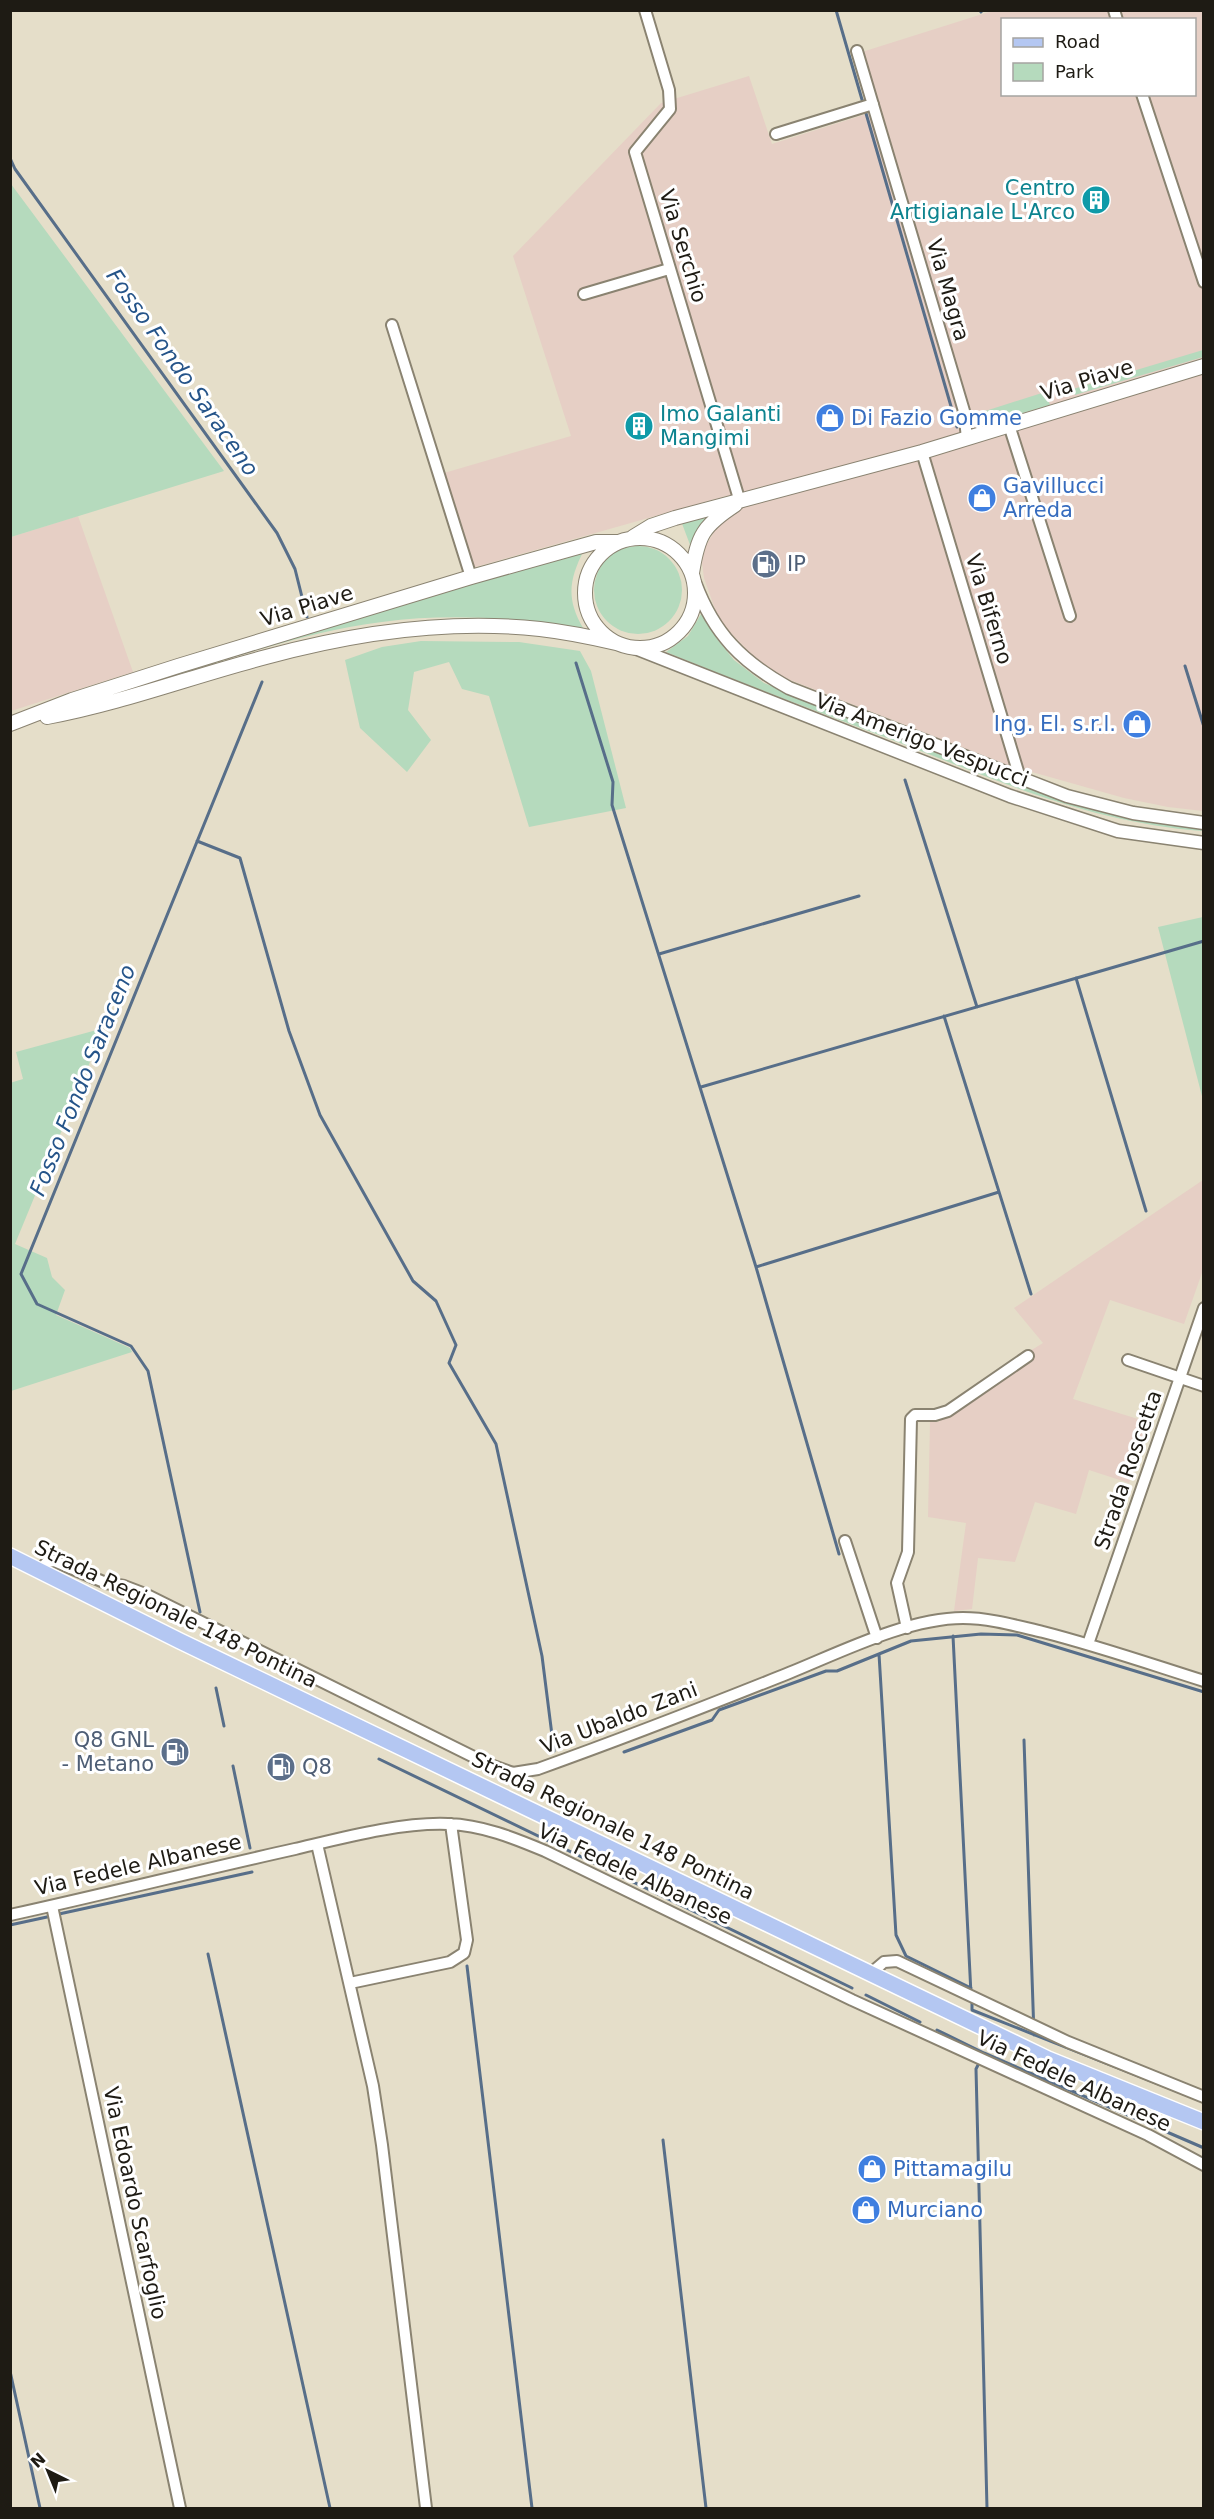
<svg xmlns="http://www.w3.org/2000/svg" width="1214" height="2519" font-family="'DejaVu Sans',sans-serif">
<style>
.industrial{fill:#e6cfc5;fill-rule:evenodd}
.green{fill:#b5dabd}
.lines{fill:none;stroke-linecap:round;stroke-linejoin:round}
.stream{stroke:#576e89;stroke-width:3}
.minor-casing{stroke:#8a8371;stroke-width:14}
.tertiary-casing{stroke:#8a8371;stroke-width:15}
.secondary-casing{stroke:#8a8371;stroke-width:16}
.primary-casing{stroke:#fff;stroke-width:18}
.minor{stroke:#fff;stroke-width:10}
.tertiary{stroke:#fff;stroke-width:12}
.secondary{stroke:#fff;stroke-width:14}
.primary{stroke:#b4c7f2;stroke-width:15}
.labels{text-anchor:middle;stroke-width:6;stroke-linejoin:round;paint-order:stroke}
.culture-label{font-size:21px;fill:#0d838f;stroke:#fff;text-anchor:end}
.street-label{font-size:21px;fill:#1e1b14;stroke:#fff}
.shop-label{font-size:21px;fill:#366cbe;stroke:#fff;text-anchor:start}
.service-label{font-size:21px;fill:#4e5e75;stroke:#fff;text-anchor:start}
.water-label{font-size:22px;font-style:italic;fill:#255489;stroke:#fff}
</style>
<rect width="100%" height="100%" fill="#e5dec9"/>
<path class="industrial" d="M992,11H1203V811L1168,807L1124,798L1007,765L775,674L752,655L725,627L716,612L704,578L702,563L705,547L719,524L733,516L726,496L472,568L444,473L571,436L513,256L661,103L749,76L772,144L879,110L862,52ZM1002,20H1194V94H1002Z
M78,516L133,672L11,711V537Z
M1203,1180V1270L1184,1324L1110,1300L1073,1399L1151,1423L1129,1483L1089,1470L1076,1514L1035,1502L1015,1562L978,1558L972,1609L954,1611L966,1523L928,1517L930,1421L938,1422L1033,1357L1030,1351L1043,1343L1014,1308Z"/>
<path class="green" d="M11,184L224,471L11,537Z
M1203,350V357L1075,395L1073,389Z
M1045,392L1050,405L976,427V414Z
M720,510L692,550L681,521Z
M594 590a44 44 0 1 1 88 0a44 44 0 1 1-88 0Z
M584,550C569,580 566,598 583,628C516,618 449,613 382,622C302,632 225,661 148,684L147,681Z
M701,614L717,639L734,660L764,683L916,745L1054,797L1203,826V831C1096,823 1007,785 908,746C827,715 746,685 666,652L688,636Z
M421,641L519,642L580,651L591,671L626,808L529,827L489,696L462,689L449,662L414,672L408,710L431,740L407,772L360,728L345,660L382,647Z
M1203,917H1204L1203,1100L1158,927Z
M104,1028L15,1244L47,1258L52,1277L65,1290L56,1315L130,1348L132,1352L11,1391L10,1083L23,1079L16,1052Z"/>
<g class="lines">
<path class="stream" d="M836,10L957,427
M980,10L981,12
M10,158L15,169L277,533L295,569L307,617
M576,663L613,782L612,805L756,1267L839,1554
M1185,666L1204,727
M905,780L977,1007
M197,841L240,858L289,1031L320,1115L413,1281L436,1301L456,1345L449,1363L496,1444L542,1656L554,1751
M659,954L859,896
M1076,978L1146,1211
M944,1016L1031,1294
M701,1087L1204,941
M756,1267L999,1192
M200,1612L148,1371L131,1346L37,1304L21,1274L262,682
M953,1636L971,1994
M879,1654L896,1935L906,1956L971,1988
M216,1688L224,1726
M1024,1740L1034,2035
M624,1752L712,1720L719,1710L826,1671H837L911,1641L981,1634L1017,1635L1204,1692
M379,1759L852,1988
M233,1766L250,1848
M59,1914L252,1872
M10,1925L47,1917
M208,1954L330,2508
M467,1966L532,2508
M866,1995L920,2022
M972,2000V2010L1204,2102
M937,2030L984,2053L1204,2148
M980,2061L976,2069L987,2508
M663,2140L706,2508
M10,2371L40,2508"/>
<g class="minor-casing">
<path id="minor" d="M645,10L669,90L670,109L635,152L740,502
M1114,10L1117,20
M857,51L964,411L967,438
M1142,94L1204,282
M776,134L873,104
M584,294L669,269
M392,325L471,577
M1009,425L1070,616
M922,452L1020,778
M1128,1360L1204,1386
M845,1541L877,1638
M40,1570L47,1562L54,1561L106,1583L124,1586L145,1594L488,1764L513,1773L538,1769C619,1740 699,1709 779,1677C833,1656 905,1618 963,1618C990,1618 1017,1626 1043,1632C1098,1646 1150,1664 1204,1681
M907,1628L897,1583L908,1552L911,1419L915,1415H935L948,1411L1028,1356
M1088,1644L1204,1308
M317,1844L373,2086L382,2145L426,2508
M52,1906L180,2508
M10,1915C106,1894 200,1870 295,1849C342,1838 401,1822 448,1824C482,1825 514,1838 545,1851L852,2000L1148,2135L1204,2165
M871,1973L884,1962L897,1961L1068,2042L1204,2097
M350,1983L450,1962L464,1953L467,1940L451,1824"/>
</g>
<g class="tertiary-casing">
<path id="tertiary" d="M695,583C714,634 742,662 789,688L1067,796L1133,813L1204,823
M635,648L1010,796L1118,831L1204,843"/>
</g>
<g class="secondary-casing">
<path id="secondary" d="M633,537L651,526L675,518L922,452L1204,366
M585 593a55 55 0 1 1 110 0a55 55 0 1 1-110 0Z
M692,573C698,535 703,526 735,505
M47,717C122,703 193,676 266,657C354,633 449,619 540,629C566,632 591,637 616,643
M10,724L72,700L178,666L471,577L596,542H618"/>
</g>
<g class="primary-casing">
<path id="primary" d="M10,1556L180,1641L1048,2059L1204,2122"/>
</g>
<use href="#minor" class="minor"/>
<use href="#tertiary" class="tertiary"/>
<use href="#secondary" class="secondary"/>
<use href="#primary" class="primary"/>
</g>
<defs>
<g id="building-disc" transform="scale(1.5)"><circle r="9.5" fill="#0f9aa8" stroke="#fff"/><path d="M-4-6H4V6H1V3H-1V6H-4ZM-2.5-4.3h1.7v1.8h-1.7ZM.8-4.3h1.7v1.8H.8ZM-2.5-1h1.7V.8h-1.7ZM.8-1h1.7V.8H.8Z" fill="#fff"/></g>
<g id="shop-disc" transform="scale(1.5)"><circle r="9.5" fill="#3f7fe0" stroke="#fff"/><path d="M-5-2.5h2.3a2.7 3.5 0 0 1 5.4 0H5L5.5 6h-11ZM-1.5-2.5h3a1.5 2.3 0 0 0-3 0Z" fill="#fff"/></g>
<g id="fuel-disc" transform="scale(1.5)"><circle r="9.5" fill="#5c6f8a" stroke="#fff"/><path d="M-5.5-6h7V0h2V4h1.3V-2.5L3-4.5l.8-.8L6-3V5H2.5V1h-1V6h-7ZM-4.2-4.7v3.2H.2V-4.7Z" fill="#fff"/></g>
</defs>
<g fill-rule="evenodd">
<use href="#building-disc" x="1096" y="200"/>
<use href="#shop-disc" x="830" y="418"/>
<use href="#building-disc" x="639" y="426"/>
<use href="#shop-disc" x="982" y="498"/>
<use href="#fuel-disc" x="766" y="564"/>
<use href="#shop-disc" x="1137" y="724"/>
<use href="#fuel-disc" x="175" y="1752"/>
<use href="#fuel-disc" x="281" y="1767"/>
<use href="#shop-disc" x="872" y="2169"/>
<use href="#shop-disc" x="866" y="2210"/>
</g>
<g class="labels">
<g class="culture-label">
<text x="1075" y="195">Centro<tspan x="1075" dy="24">Artigianale L'Arco</tspan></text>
<text x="660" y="421" text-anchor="start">Imo Galanti<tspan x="660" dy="24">Mangimi</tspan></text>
</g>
<g class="street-label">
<text transform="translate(683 246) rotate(73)" y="7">Via Serchio</text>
<text transform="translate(948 290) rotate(74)" y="7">Via Magra</text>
<text transform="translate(1087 380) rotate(-17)" y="7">Via Piave</text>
<text transform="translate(307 606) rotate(-17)" y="7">Via Piave</text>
<text transform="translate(989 609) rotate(73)" y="7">Via Biferno</text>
<text transform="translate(922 740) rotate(21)" y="7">Via Amerigo Vespucci</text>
<text transform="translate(1128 1470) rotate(-71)" y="7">Strada Roscetta</text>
<text transform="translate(176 1614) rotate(26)" y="7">Strada Regionale 148 Pontina</text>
<text transform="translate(619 1718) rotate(-21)" y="7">Via Ubaldo Zani</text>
<text transform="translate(613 1826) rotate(26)" y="7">Strada Regionale 148 Pontina</text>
<text transform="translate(138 1865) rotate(-13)" y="7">Via Fedele Albanese</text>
<text transform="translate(635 1874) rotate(25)" y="7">Via Fedele Albanese</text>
<text transform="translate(1074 2081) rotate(25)" y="7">Via Fedele Albanese</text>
<text transform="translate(135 2203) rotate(78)" y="7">Via Edoardo Scarfoglio</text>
</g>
<g class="shop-label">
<text x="851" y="425">Di Fazio Gomme</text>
<text x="1003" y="493">Gavillucci<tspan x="1003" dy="24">Arreda</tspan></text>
<text x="1116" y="731" text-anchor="end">Ing. El. s.r.l.</text>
<text x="893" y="2176">Pittamagilu</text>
<text x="887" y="2217">Murciano</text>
</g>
<g class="service-label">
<text x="787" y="571">IP</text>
<text x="154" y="1747" text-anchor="end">Q8 GNL<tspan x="154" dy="24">- Metano</tspan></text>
<text x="302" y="1774">Q8</text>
</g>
<g class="water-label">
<text transform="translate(183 372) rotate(55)" y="8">Fosso Fondo Saraceno</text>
<text transform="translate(82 1080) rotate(-68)" y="8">Fosso Fondo Saraceno</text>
</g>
</g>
<rect width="1214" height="2519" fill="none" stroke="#1e1b14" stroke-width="24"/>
<rect x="1001" y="18" width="195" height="78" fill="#ffffff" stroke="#a5a4a1" stroke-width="1.5"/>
<rect x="1013" y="38" width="30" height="9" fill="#b4c7f2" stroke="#a5a4a1" stroke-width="1.5"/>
<text x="1055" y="48" font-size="18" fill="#1e1b14">Road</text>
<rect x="1013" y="63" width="30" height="18" fill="#b5dabd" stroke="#a5a4a1" stroke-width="1.5"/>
<text x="1055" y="78" font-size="18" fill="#1e1b14">Park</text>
<g transform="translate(48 2471) rotate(317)" stroke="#ffffff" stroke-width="4.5" paint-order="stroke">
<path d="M0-4.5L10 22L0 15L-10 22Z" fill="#1e1b14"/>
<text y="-9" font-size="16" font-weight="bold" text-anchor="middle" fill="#1e1b14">N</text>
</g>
</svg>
